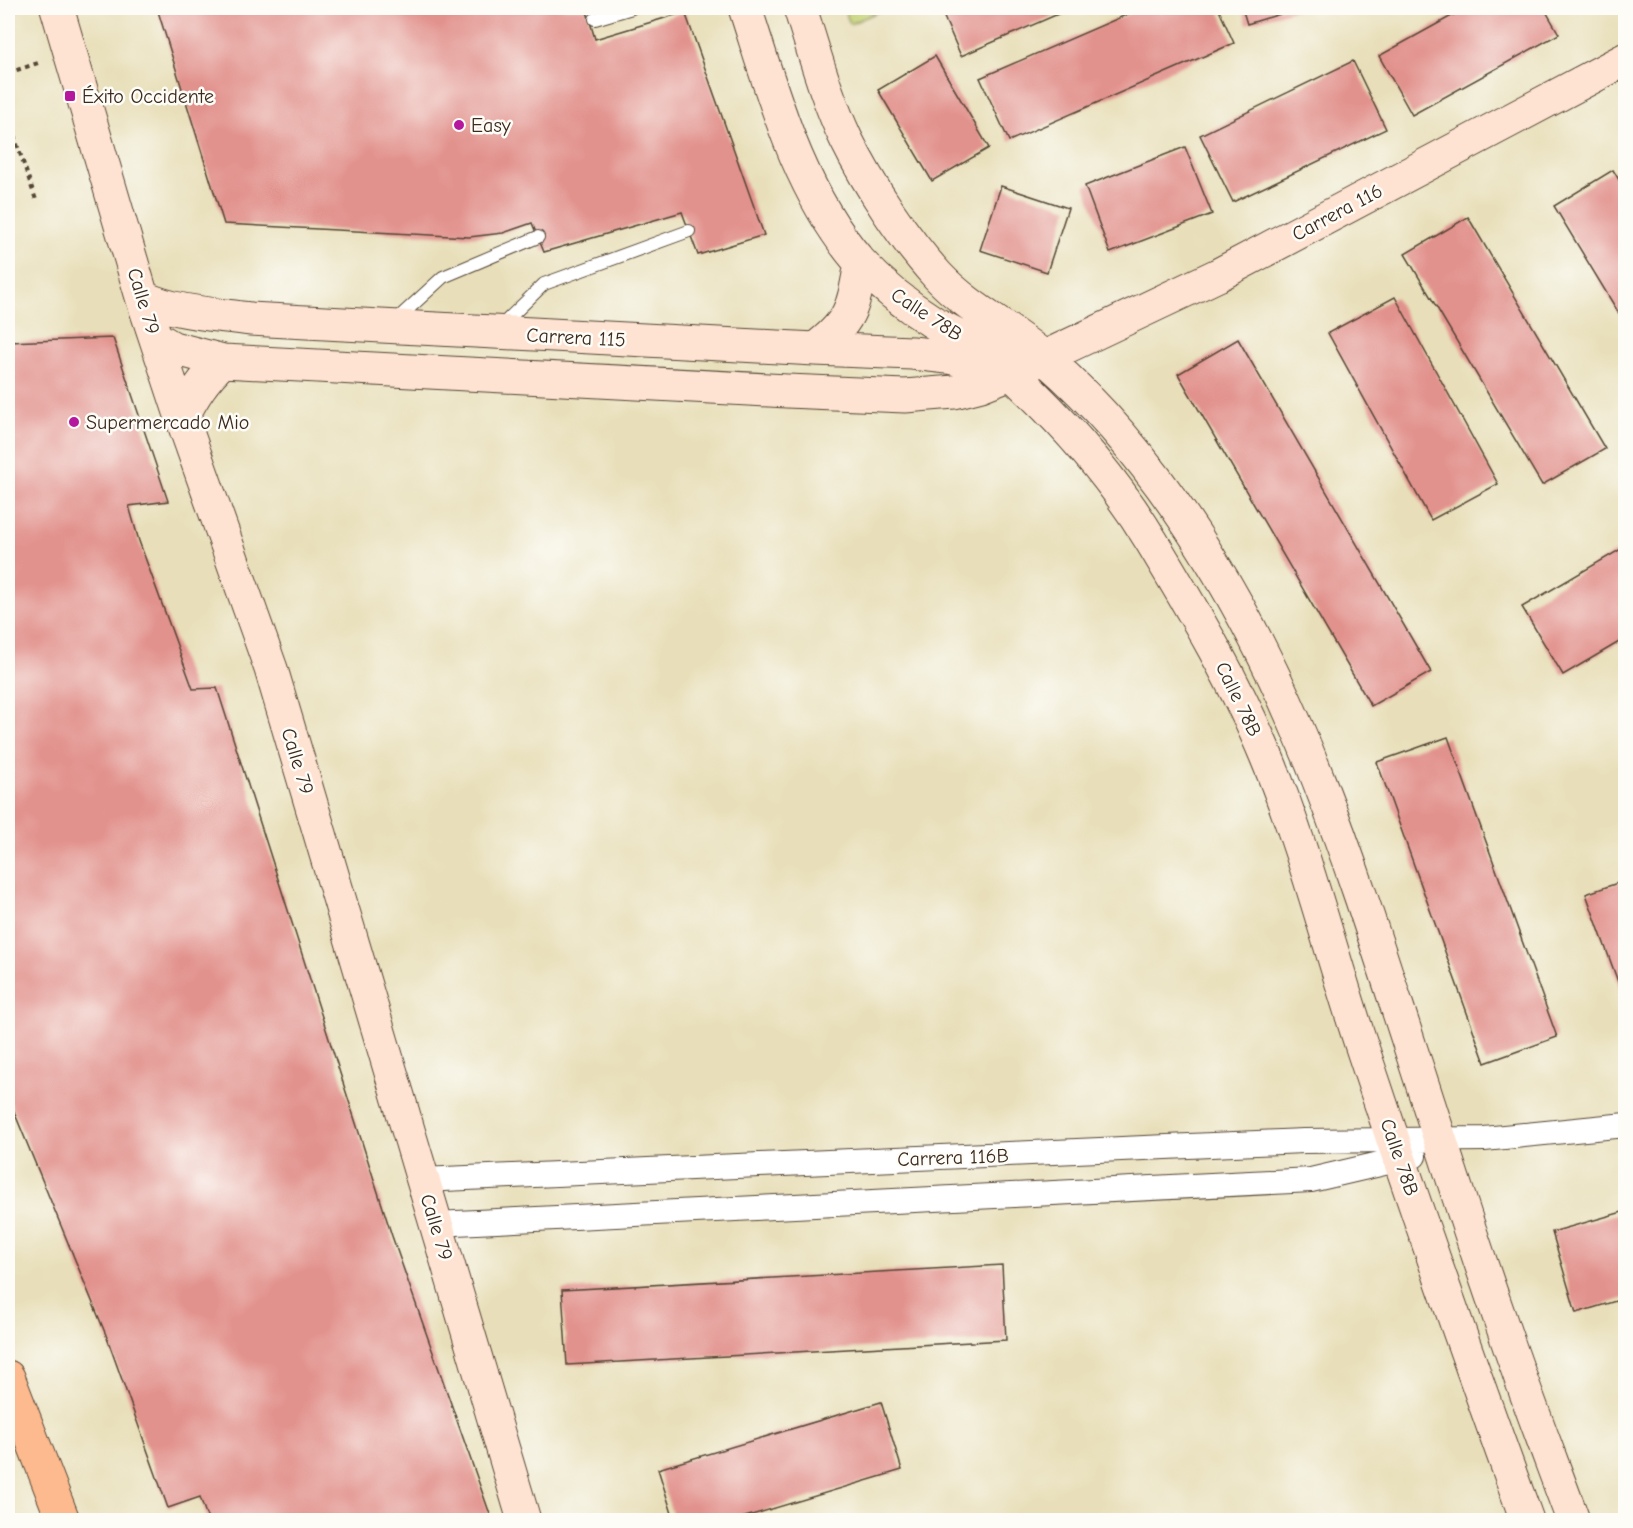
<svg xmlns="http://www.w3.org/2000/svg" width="1633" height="1528" font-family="'Comic Neue',sans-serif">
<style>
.green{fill:#c5d375;stroke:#807e4a;stroke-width:1.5}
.building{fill:#e2928d}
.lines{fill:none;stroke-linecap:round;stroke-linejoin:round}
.lane-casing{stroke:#554535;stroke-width:14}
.street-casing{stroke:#554535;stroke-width:26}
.secondary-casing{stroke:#554535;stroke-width:35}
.highway-casing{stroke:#554535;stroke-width:35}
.path{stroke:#554535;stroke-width:4;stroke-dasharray:4.5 4.5;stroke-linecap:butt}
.lane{stroke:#fff;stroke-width:12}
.street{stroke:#fff;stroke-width:24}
.secondary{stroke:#fee3d2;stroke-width:33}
.highway{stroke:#fcba8e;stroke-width:33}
.poi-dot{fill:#b5179e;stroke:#fdfcf7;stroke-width:2}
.labels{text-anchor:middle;stroke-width:5;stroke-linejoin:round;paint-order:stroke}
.poi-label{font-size:20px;fill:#3b2a1e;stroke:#fdfcf7;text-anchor:start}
.street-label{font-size:20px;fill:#3b2a1e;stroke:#fdfcf7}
</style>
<rect width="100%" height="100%" fill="#fdfcf7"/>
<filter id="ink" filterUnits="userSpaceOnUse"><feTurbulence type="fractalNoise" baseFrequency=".0167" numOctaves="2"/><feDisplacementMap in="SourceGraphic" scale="12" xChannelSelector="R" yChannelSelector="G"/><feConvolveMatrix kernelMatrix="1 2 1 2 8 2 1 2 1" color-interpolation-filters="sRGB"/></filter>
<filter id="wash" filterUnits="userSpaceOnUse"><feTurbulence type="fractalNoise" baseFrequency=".008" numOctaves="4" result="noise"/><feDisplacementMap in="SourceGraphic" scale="24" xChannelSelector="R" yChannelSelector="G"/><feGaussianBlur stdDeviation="1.35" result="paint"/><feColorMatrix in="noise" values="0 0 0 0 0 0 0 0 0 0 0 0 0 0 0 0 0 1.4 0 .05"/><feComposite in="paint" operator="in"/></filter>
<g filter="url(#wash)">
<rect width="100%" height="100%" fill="#e8dfba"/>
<path class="green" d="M844,8H887L850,24Z"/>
<g id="blocks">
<path class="building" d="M157,8H586L595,39L685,12L764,235L698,255L682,212L544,252L532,223L503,233L469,237L224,224Z
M940,8H1072L961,56Z
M1142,8H1218L1234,43L1009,141L980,78Z
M1242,8H1300L1247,24Z
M1466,8H1544L1559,34L1412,115L1379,56Z
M935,56L989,148L932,181L878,90Z
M1353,61L1386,129L1233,202L1200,135Z
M1185,147L1212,214L1110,253L1085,186Z
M1613,170L1626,191V325L1554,206Z
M1001,186L1068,208L1047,272L980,250Z
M1468,217L1605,449L1542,485L1405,254Z
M1395,297L1498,484L1431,520L1328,333Z
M113,338L168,501L129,506L139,541L193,689L217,688L392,1236L492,1520H208L200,1497L168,1508L106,1335L8,1097V342Z
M1238,339L1431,672L1371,706L1178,374Z
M1626,546V638L1563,675L1522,607Z
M1448,737L1557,1037L1485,1063L1377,762Z
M1626,880V1001H1625L1586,894Z
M1626,1211V1298L1576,1313L1552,1232Z
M1002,1265L1006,1340L567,1365L562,1290Z
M881,1402L902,1470L735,1520H674L658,1469Z"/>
</g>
</g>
<g filter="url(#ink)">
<use href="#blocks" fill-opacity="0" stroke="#554535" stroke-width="1.5"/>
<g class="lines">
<g class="lane-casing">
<path id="lane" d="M595,19L632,8
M394,322L443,277L538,237
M501,326L544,284L689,231"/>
</g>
<g class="street-casing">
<path id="street" d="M422,1180L1304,1141L1484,1139L1626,1125
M436,1224L1311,1180L1414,1156"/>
</g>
<g class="secondary-casing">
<path id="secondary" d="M57,8L142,297L182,418L271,669L524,1520
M745,8C773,94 798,190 859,261C881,285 906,305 933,322C953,334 976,343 994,357C1007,367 1019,381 1032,393C1078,438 1119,487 1152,542C1194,612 1236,683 1267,758C1305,850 1329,947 1360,1041C1413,1202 1469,1361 1527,1520
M800,8C814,52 826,97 846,139C868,184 904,239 938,276C970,310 1013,330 1048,361C1113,418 1167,488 1212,562C1309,719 1360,894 1417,1068C1444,1151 1470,1234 1499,1316C1522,1385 1548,1452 1573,1520
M142,297C176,313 214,314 250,319L815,349L912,353L948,357L992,367
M156,338L173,348L223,361L787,391L905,396L954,392L981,385L1011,373L1218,275L1626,59
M815,349C852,321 853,307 861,263
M182,418C193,396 204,378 223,361"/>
</g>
<g class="highway-casing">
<path id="highway" d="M8,1377L63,1520"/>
</g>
<path class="path" d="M8,73L41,62
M8,118L36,200"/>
<use href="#lane" class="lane"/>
<use href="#street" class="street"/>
<use href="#secondary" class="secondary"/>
<use href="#highway" class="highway"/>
</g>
</g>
<g class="poi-dot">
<rect x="64" y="90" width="12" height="12" rx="3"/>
<circle cx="459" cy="125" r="6"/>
<circle cx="74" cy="422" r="6"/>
</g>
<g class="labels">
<g class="poi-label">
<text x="82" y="103">Éxito Occidente</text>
<text x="471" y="132">Easy</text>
<text x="86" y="429">Supermercado Mio</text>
</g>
<g class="street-label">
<text transform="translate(1337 212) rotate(-28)" y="7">Carrera 116</text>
<text transform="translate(144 301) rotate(73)" y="7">Calle 79</text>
<text transform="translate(927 314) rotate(33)" y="7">Calle 78B</text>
<text transform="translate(576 337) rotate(3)" y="7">Carrera 115</text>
<text transform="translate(1239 699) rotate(64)" y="7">Calle 78B</text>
<text transform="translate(298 761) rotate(73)" y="7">Calle 79</text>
<text transform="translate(953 1157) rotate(-2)" y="7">Carrera 116B</text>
<text transform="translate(1400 1157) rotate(71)" y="7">Calle 78B</text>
<text transform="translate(437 1227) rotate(73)" y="7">Calle 79</text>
</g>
</g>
<rect width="1633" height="1528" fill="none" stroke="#fdfcf7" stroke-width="30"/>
</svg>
